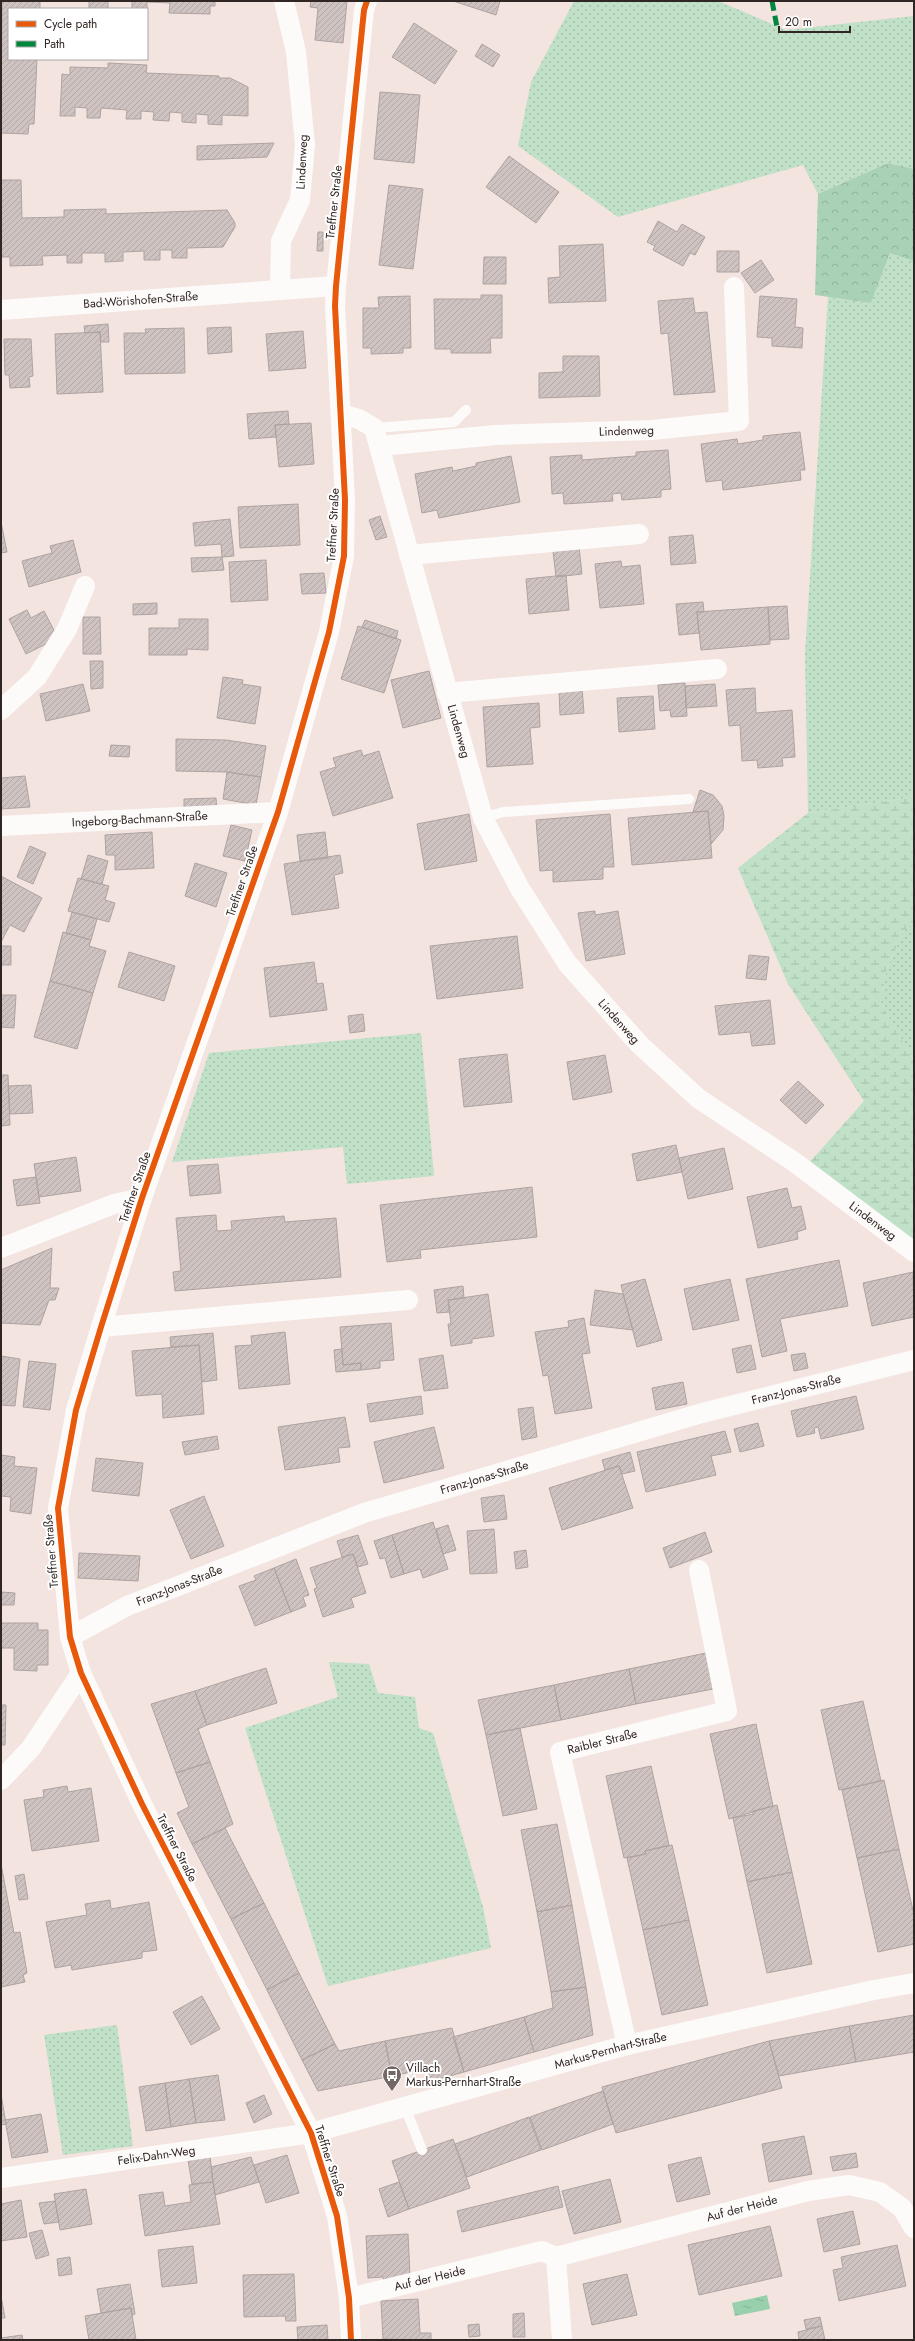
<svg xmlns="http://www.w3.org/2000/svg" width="915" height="2341" font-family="Jost,sans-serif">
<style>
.green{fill:url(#green-dots)}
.forest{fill:url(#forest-crowns)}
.wetland{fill:url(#wetland-marsh)}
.water{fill:url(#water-ripples)}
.building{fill:url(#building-hatch);stroke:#aea3a0}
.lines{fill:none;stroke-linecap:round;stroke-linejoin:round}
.lane{stroke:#fdfbfa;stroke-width:10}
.street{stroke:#fdfbfa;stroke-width:20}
.quiet{stroke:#00873e;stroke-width:5;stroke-dasharray:10 5;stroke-linecap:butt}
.cycleway-casing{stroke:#fff;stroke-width:8}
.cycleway{stroke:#e8590c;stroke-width:6}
.labels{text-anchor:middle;stroke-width:4;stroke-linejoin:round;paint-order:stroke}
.street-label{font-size:12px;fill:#302623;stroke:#fff}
.poi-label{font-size:12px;fill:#302623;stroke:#fff;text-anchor:start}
</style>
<defs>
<pattern id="green-dots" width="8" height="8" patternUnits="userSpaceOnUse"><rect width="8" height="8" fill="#c0e0c8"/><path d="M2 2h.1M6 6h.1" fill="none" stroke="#a5c0ac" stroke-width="1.8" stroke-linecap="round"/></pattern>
<pattern id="forest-crowns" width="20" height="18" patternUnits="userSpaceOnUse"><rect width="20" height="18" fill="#a8d1b5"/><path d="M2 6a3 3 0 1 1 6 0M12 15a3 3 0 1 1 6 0" fill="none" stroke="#91b39b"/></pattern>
<pattern id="wetland-marsh" width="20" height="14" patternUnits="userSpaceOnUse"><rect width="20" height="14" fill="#c0e0c8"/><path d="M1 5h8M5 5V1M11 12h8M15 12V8" fill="none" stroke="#a5c0ac"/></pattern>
<pattern id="water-ripples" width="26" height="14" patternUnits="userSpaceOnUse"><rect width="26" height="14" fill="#98d0ae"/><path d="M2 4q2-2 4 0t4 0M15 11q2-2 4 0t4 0" fill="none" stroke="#83b295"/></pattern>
<pattern id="building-hatch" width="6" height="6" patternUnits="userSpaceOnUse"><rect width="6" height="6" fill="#cec3c0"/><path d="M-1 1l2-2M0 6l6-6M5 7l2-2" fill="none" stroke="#b1a7a5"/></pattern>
</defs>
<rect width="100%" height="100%" fill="#f3e4e0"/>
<path class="green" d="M574,1H718L786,30L914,16V169L888,163L818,194L803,165L618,217L518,146L531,82Z
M890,253L914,261V797L808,813L805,654L828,297L871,303Z
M914,923V1061L881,1003L886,971L904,930Z
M421,1033L434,1176L347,1184L343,1147L172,1162L209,1053Z
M329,1662L369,1664L378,1693L415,1697L419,1728L433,1733L483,1907L491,1948L328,1986L245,1728L338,1697Z
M117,2025L133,2146L63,2155L44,2035Z"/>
<path class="forest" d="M888,163L914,169V261L890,253L871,303L815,295L818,194Z"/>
<path class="wetland" d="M914,797V923L904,930L886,971L881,1003L914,1061V1243L809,1163L864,1101L788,984L738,868L808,813Z"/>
<path class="water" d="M767,2295L770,2309L735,2316L732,2303Z"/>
<path class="building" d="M2,1H40V9H9V59H37L34,124H29L28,134L1,133Z
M89,1H108V9L89,8Z
M123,1H215V6H210V14L169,13L170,3L147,2V9H132V1Z
M311,1H347L343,43L315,40L318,8L310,7Z
M453,1H500L496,15Z
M414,23L457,51L435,84L392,57Z
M482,44L500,55L493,67L475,56Z
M108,63L147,65L146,73L219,76V78H230L248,87V116L222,115V125L208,124V115L196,114V123L182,122V113L170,112L169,121L153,120L154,112L141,111V119H126L127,110L101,108L100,118H87V108L75,107V116H60L62,74L70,75V67L108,68Z
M380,92L420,95L414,163L374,159Z
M274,143L267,157L197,160V146Z
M509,156L559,192L536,223L486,187Z
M1,180H21L22,218L64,217V210L106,209V214L227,210L235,223V227L223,247L187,248V258H172V250H160V260H144V251L123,252V261L105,262V253H82V263H67V255L42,256L43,265L10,266V257H1Z
M389,185L423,189L413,269L379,265Z
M658,221L677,232L682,224L705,237L695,255L690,253L683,266L653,250L655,246L647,242Z
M318,232H323V251H317Z
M603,244L606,301L549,303L548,278L560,277L559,246Z
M717,251H739V272H717Z
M484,257H506V284H483Z
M761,260L774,280L755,293L741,273Z
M481,295H502V338H490L491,353H451V349H435L434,299H481Z
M410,296L411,348H403V353L371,354V348H363V308H379L378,297Z
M760,296L797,299L795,327L803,328L802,348L772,346V338L757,337Z
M693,298L695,313L707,312L715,392L674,395L668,333L661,334L658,301Z
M108,324L109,342H101L100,332L85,333L84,326Z
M231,327L232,352L208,354L207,328Z
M184,328L185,373L125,374L124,333H146L145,329Z
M303,331L306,368L269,371L266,334Z
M100,332L103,392L57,394L55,334Z
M4,339H31L33,376L29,377L30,387L10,388L9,375H5Z
M563,356H599L600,396L539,398V373L563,372Z
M288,411L289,424L275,425L276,437L249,439L247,414Z
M311,423L314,464L279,467L275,425Z
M800,432L805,470H800L801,480L723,490L722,480L706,482L701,444L737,439L738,444L763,440V436Z
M668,450L671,489L661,490V497L622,500L621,493L612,494L613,501L564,504L563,493L552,494L550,457L582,455V460L636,456V452Z
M511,456L520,502L439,518L437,510L422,513L415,474L452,467L453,471L476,466V463Z
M298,504L300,545L240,548L238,507Z
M380,516L387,537L376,540L369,520Z
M230,519L234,556L222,557L221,544L195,546L193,523Z
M1,522L7,552L1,553Z
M693,535L696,563L671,565L669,537Z
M73,540L81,572L29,587L22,561L52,553L50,546Z
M579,547L582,574L556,577L553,551Z
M222,557L224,570L192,572L191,558Z
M266,560L268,600L231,602L229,562Z
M621,561L622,567L640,565L644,604L600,608L595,564Z
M324,573L326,593L302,594L300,574Z
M566,575L569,610L529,614L526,579Z
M703,602L704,612H697L699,633L679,635L676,604Z
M157,603V614L133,615V604Z
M787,606L789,639L770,640L768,607Z
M768,607L770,644L701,650L697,612Z
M27,610L31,618L44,611L58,638L26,654L9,619Z
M83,617H100L101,654H83Z
M179,619H208V650L187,649V655H149V628H179Z
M365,620L398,631L396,639L362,627Z
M358,626L401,640L384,693L341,679Z
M90,661H103V688L91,689Z
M429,671L441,718L403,728L391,680Z
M223,677L243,680L242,684L261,687L255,724L217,718Z
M685,683L687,716L671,717L670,710L660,711L658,685Z
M83,684L90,711L46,721L40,694Z
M715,684L717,706L686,708L685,686Z
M582,688L584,713L560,715L559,690Z
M755,688L756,713L792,710L795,757L782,758L783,766L758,768L757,760L742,761L740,725L729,726L726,690Z
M653,696L655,729L619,732L617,698Z
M539,703L540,727L530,728L533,764L487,767L483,707Z
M176,739L226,740L266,746L261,777L227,772L176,771Z
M111,745L130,746L129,757L109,756Z
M361,750L363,756L379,751L393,798L333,816L320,772L336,767L333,758Z
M227,772L261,777L256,805L223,799Z
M25,776L30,807L1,809V778Z
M700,790L713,795L722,806L724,816L723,830L711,844L708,811L693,812Z
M216,798L217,812L184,813V799Z
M708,811L712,858L632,865L628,818Z
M469,814L477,861L425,870L417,824Z
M610,814L614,867H603V879L553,882V870L540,871L536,820Z
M231,825L252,830L245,861L223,856Z
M152,832L154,868L115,870V855H106L105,835Z
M325,832L328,858L300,861L297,835Z
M30,846L46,853L33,884L17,877Z
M88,855L108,861L102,884L81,879Z
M340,855L343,873L334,875L339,908L292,915L284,864Z
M195,863L227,873L216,907L185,896Z
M1,876L42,898L24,932L10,925L1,942Z
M78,878L109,886L105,900L115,903L109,922L68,911Z
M595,911V915L618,911L625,954L586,961L578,913Z
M72,912L97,919L91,940L66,933Z
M63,932L91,940L89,946L106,951L93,993L50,981Z
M517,936L523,988L437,999L430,946Z
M1,946H11V965H1Z
M129,952L175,966L164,1001L118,987Z
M749,955L769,957L766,980L746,978Z
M314,962L317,984L323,983L327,1010L270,1017L264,968Z
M50,981L93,993L77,1049L34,1037Z
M1,995H16L14,1028L1,1027Z
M770,1000L775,1044L752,1046L750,1032L719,1035L715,1006Z
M363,1014L365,1031L350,1033L348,1016Z
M507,1054L512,1102L464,1107L459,1059Z
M605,1055L612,1092L573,1100L567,1062Z
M1,1075H8L10,1125L1,1126Z
M798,1081L824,1105L806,1124L780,1100Z
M31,1085L33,1113L10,1114L8,1086Z
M676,1145L682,1172L637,1181L632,1154Z
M724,1148L733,1189L688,1199L679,1158Z
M76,1157L81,1191L39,1197L34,1164Z
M218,1164L221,1193L190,1196L187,1166Z
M36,1177L40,1203L17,1206L13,1180Z
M532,1187L537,1237L420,1250L421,1258L387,1262L380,1205Z
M787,1188L792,1208L801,1206L806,1229L797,1232L798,1239L758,1248L747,1197Z
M216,1215L217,1231L232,1230L231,1221L284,1216L285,1222L336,1218L341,1277L175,1291L173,1272L181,1271L176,1218Z
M52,1248L50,1288H59L55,1300H49L40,1325L1,1323V1270Z
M839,1260L848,1306L780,1319L787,1351L762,1357L746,1279Z
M913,1272L914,1317L872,1326L863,1283Z
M645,1279L662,1340L637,1347L621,1285Z
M730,1279L739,1320L693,1330L684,1289Z
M463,1286L464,1298L448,1300L450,1312L437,1313L434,1290Z
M595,1290L623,1294L633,1330L590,1325Z
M488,1294L494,1336L472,1339V1343L451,1346L448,1324H451L448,1300Z
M584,1318L590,1353L582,1354L592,1408L555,1414L548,1375L543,1376L535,1332L569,1327L568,1321Z
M391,1323L394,1360L380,1361V1368L361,1370V1363L343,1365L340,1327Z
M285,1332L290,1384L239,1389L235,1346L252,1345L251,1336Z
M213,1333L217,1380L202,1382L199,1345L171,1347L170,1337Z
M199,1345L204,1414L163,1418L162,1394L136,1396L132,1351Z
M751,1345L756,1369L737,1373L732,1349Z
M342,1349L343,1365L361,1363V1370L336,1372L334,1350Z
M805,1353L808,1368L794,1371L791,1355Z
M443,1355L448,1388L424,1391L419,1359Z
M1,1356L20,1359L15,1406L1,1405Z
M29,1361L56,1364L50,1410L23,1407Z
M683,1382L687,1404L656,1410L652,1388Z
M421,1396L423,1414L370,1422L367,1404Z
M856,1396L864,1429L821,1439L818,1427L814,1428L815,1433L797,1437L791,1411Z
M533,1407L537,1437L522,1440L518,1409Z
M345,1417L350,1447L338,1448L340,1462L285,1470L278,1427Z
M758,1423L764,1446L740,1452L734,1429Z
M434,1427L444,1468L384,1483L374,1442Z
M725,1431L731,1452L711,1456L716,1475L646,1492L637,1452Z
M217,1436L219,1449L185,1455L182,1442Z
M630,1452L635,1471L622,1474L619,1466L605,1470L602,1460Z
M1,1455L15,1457L14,1466L37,1468L31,1514L10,1511L11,1497L1,1496Z
M96,1458L143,1463L139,1496L92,1491Z
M619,1466L633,1508L562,1530L549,1488Z
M504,1495L507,1519L484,1522L481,1498Z
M204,1496L224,1546L191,1559L170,1510Z
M433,1522L448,1569L423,1578L420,1569L404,1574L392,1535Z
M448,1525L456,1550L443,1554L436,1529Z
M494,1529L497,1573L470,1574L467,1531Z
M705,1532L712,1552L670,1568L663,1548Z
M358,1535L368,1564L358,1567L353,1554L342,1557L337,1541Z
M392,1535L404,1574L391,1578L385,1558L380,1559L374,1541Z
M526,1550L528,1567L516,1569L514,1552Z
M79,1553L140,1556L138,1581L78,1578Z
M353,1554L366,1593L351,1598L354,1607L323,1617L314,1589L317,1588L310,1568Z
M296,1559L309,1595L303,1597L306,1606L291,1612L274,1568Z
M274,1568L291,1612L255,1626L239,1586L256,1580L254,1576Z
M1,1592L15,1593L14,1605H1Z
M1,1623H38V1630H48V1665H37V1671L14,1670V1648H1Z
M706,1653L713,1689L636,1704L629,1669Z
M266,1668L277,1703L207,1725L195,1691Z
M629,1669L636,1704L561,1720L554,1685Z
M554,1685L561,1720L486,1735L478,1700Z
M195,1691L207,1725L198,1729L210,1762L176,1773L151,1704Z
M863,1701L881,1781L839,1790L821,1710Z
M1,1705H6L5,1745H1Z
M756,1724L773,1806L729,1819L710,1734Z
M520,1728L537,1809L503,1816L486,1735Z
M210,1762L233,1824L192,1844L177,1813L189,1807L176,1773Z
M651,1766L669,1845L645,1851L646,1854L624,1858L606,1776Z
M884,1780L899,1849L857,1858L842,1790Z
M67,1786L68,1792L91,1788L99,1841L32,1851L24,1800L44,1797L43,1790Z
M777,1805L792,1872L747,1882L733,1818L753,1814V1811Z
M557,1824L572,1905L537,1912L521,1830Z
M225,1828L264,1903L231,1919L192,1844Z
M672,1845L689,1920L643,1930L627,1858L646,1854L645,1851Z
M899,1849L914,1915V1944L878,1952L857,1858Z
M1,1864L14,1933L20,1932L27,1973L23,1975L25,1982L1,1987Z
M792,1872L812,1964L767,1973L747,1882Z
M24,1874L28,1899L19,1900L15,1876Z
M110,1900L111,1909L149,1902L157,1950L142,1952V1958L72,1970L71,1965L55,1968L46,1922L87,1915L85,1904Z
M264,1903L299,1973L267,1990L231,1919Z
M572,1905L586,1987L551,1992L537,1912Z
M689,1920L708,2005L662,2015L643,1930Z
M299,1973L335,2044L302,2060L267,1990Z
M586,1987L593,2035L534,2052L524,2017L553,2008L551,1992Z
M202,1996L220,2029L191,2045L173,2012Z
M914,2015V2052L856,2062L849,2026Z
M524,2017L534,2052L464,2072L453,2037Z
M849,2026L856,2062L779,2076L769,2041Z
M452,2028L464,2072L428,2082L425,2069L392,2076L385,2041Z
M385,2041L392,2076L318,2091L302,2060L335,2044L339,2051Z
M769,2041L782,2088L616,2133L602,2087Z
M218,2075L225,2120L196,2123L189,2079Z
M189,2079L196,2123L171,2127L165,2083Z
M165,2083L171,2127L146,2131L139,2087Z
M603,2091L613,2124L542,2150L530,2117Z
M1,2094L6,2124L1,2125Z
M264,2095L272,2114L254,2123L246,2103Z
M41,2114L48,2152L12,2158L5,2120Z
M529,2117L541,2150L467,2177L455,2144Z
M804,2136L812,2174L769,2182L762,2144Z
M453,2139L470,2188L409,2209L392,2161Z
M856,2153L858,2167L833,2171L830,2157Z
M287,2155L299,2193L266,2203L254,2165Z
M210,2156L213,2182L192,2184L188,2160Z
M251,2157L259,2182L215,2195L211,2167Z
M701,2157L710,2194L677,2202L668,2165Z
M610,2179L621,2222L574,2234L562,2191Z
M213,2182L220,2224L145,2236L139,2195L163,2192L165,2206L191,2202L189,2185Z
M399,2182L409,2209L388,2217L379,2189Z
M558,2186L563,2207L462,2232L457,2211Z
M86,2189L92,2224L60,2230L54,2194Z
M21,2200L27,2237L1,2241V2204Z
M55,2201L59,2222L44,2224L39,2203Z
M853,2211L860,2244L824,2252L817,2219Z
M770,2226L782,2276L699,2295L688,2245Z
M42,2230L49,2255L36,2259L29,2233Z
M408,2234L410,2275L384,2283L383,2277L368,2278L366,2236Z
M897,2245L906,2286L839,2301L833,2270L843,2268L841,2257Z
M193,2246L197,2283L162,2287L158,2250Z
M70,2257L72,2274L59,2276L57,2259Z
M294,2274L296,2321H286L285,2316L244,2317L243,2275Z
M627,2274L637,2315L592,2325L583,2284Z
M130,2284L135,2314L132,2315L131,2308L101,2313L97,2289Z
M1,2296L5,2318H1Z
M418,2299L420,2333H431V2340L383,2339L381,2301Z
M131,2308L136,2340H89L85,2316Z
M524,2313L525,2337H513V2314Z
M820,2317L822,2326L806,2329L804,2320Z
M479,2324L480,2336L469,2337L468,2325Z
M327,2325L328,2340H298L297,2327Z
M822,2326L825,2340H799L798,2332Z
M22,2335L23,2340H1V2338Z"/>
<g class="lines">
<path class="lane" d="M374,428L454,422L466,410
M483,818L503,812L689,799
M405,2107L422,2150"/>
<g class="street">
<path d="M284,1L296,52L305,145L300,200L281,241L280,290L336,286"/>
<path id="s1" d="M1,310L280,290"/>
<path id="s2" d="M342,414L359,419L374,428L483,818L519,887L567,963L639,1044L699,1099L793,1161L914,1252"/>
<path id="s3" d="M380,446L496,435L652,430L739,421L734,287"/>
<path d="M409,555L639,534"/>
<path d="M447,693L717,669"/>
<path d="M1,710L37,677L67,629L85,586"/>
<path id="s4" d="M1,826L278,812"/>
<path d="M1,1248L114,1204L142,1198"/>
<path d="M101,1327L408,1300"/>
<path id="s5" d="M70,1637L127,1606L364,1513L702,1413L914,1360"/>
<path d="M1,1780L31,1748L81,1673"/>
<path id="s6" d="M627,2045L560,1752L727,1711L699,1570"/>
<path id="s7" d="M1,2178L311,2133L627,2045L874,1990L914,1983"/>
<path d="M556,2257L562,2340"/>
<path id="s8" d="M349,2298L542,2251L556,2257L808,2191L849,2185L880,2192L902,2208L914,2228"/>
<path d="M351,2340L349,2298L337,2216L311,2133L142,1804L81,1673L70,1637L58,1508L76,1410L101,1327L142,1198L278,812L329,632L344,556L345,500L335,306L336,286L364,10L367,1"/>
</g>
<path class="quiet" d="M772,1L777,27"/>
<g class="cycleway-casing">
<path id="cycleway" d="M351,2340L349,2298L337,2216L311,2133L142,1804L81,1673L70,1637L58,1508L76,1410L101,1327L142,1198L278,812L329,632L344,556L345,500L335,306L336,286L364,10L367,1"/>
</g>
<use href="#cycleway" class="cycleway"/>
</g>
<defs>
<g id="bus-pin" transform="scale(1)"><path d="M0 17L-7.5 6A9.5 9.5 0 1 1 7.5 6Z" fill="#746865" stroke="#fff"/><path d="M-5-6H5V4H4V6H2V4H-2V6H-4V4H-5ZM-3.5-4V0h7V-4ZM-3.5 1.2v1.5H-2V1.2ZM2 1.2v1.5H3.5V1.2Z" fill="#fff"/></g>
</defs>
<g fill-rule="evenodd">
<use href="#bus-pin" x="392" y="2075"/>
</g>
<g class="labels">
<g class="street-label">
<text transform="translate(302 162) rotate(-87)" y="4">Lindenweg</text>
<text transform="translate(334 202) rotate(-84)" y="4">Treffner Straße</text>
<text dy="4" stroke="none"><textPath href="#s1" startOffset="140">Bad-Wörishofen-Straße</textPath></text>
<text dy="4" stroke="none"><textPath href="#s3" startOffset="247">Lindenweg</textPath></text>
<text transform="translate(333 525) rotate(-87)" y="4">Treffner Straße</text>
<text dy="4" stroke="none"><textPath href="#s2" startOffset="350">Lindenweg</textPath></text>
<text dy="4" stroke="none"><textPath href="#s4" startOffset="139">Ingeborg-Bachmann-Straße</textPath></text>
<text transform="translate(242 881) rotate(-71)" y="4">Treffner Straße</text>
<text dy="4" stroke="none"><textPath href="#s2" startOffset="686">Lindenweg</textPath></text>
<text transform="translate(135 1187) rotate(-71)" y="4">Treffner Straße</text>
<text dy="4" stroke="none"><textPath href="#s2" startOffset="1010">Lindenweg</textPath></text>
<text dy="4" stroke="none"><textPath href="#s5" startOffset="769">Franz-Jonas-Straße</textPath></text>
<text dy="4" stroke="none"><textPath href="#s5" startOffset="445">Franz-Jonas-Straße</textPath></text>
<text transform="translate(51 1551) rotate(-95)" y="4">Treffner Straße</text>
<text dy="4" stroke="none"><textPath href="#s5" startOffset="121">Franz-Jonas-Straße</textPath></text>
<text dy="4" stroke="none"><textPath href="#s6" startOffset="344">Raibler Straße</textPath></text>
<text transform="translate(177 1848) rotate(63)" y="4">Treffner Straße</text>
<text dy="4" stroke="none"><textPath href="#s7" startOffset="624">Markus-Pernhart-Straße</textPath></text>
<text dy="4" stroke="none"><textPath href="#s7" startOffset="157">Felix-Dahn-Weg</textPath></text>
<text transform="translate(330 2161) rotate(72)" y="4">Treffner Straße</text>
<text dy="4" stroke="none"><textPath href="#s8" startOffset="406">Auf der Heide</textPath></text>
<text dy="4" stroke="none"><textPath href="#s8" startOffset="83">Auf der Heide</textPath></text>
</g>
<g class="poi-label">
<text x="406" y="2072">Villach<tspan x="406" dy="14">Markus-Pernhart-Straße</tspan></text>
</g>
</g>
<rect width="915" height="2341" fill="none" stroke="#302623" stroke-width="4"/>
<rect x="8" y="8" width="140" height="52" fill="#ffffff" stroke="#aca8a7"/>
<rect x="16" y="21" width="20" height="6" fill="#e8590c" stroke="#aca8a7"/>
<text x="44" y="28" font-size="12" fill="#302623">Cycle path</text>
<rect x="16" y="41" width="20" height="6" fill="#00873e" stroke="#aca8a7"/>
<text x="44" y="48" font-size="12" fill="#302623">Path</text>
<path d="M779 26v6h71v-6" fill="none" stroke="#302623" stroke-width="2"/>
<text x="785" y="26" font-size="12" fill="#302623" stroke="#ffffff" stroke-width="3" paint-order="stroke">20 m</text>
</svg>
